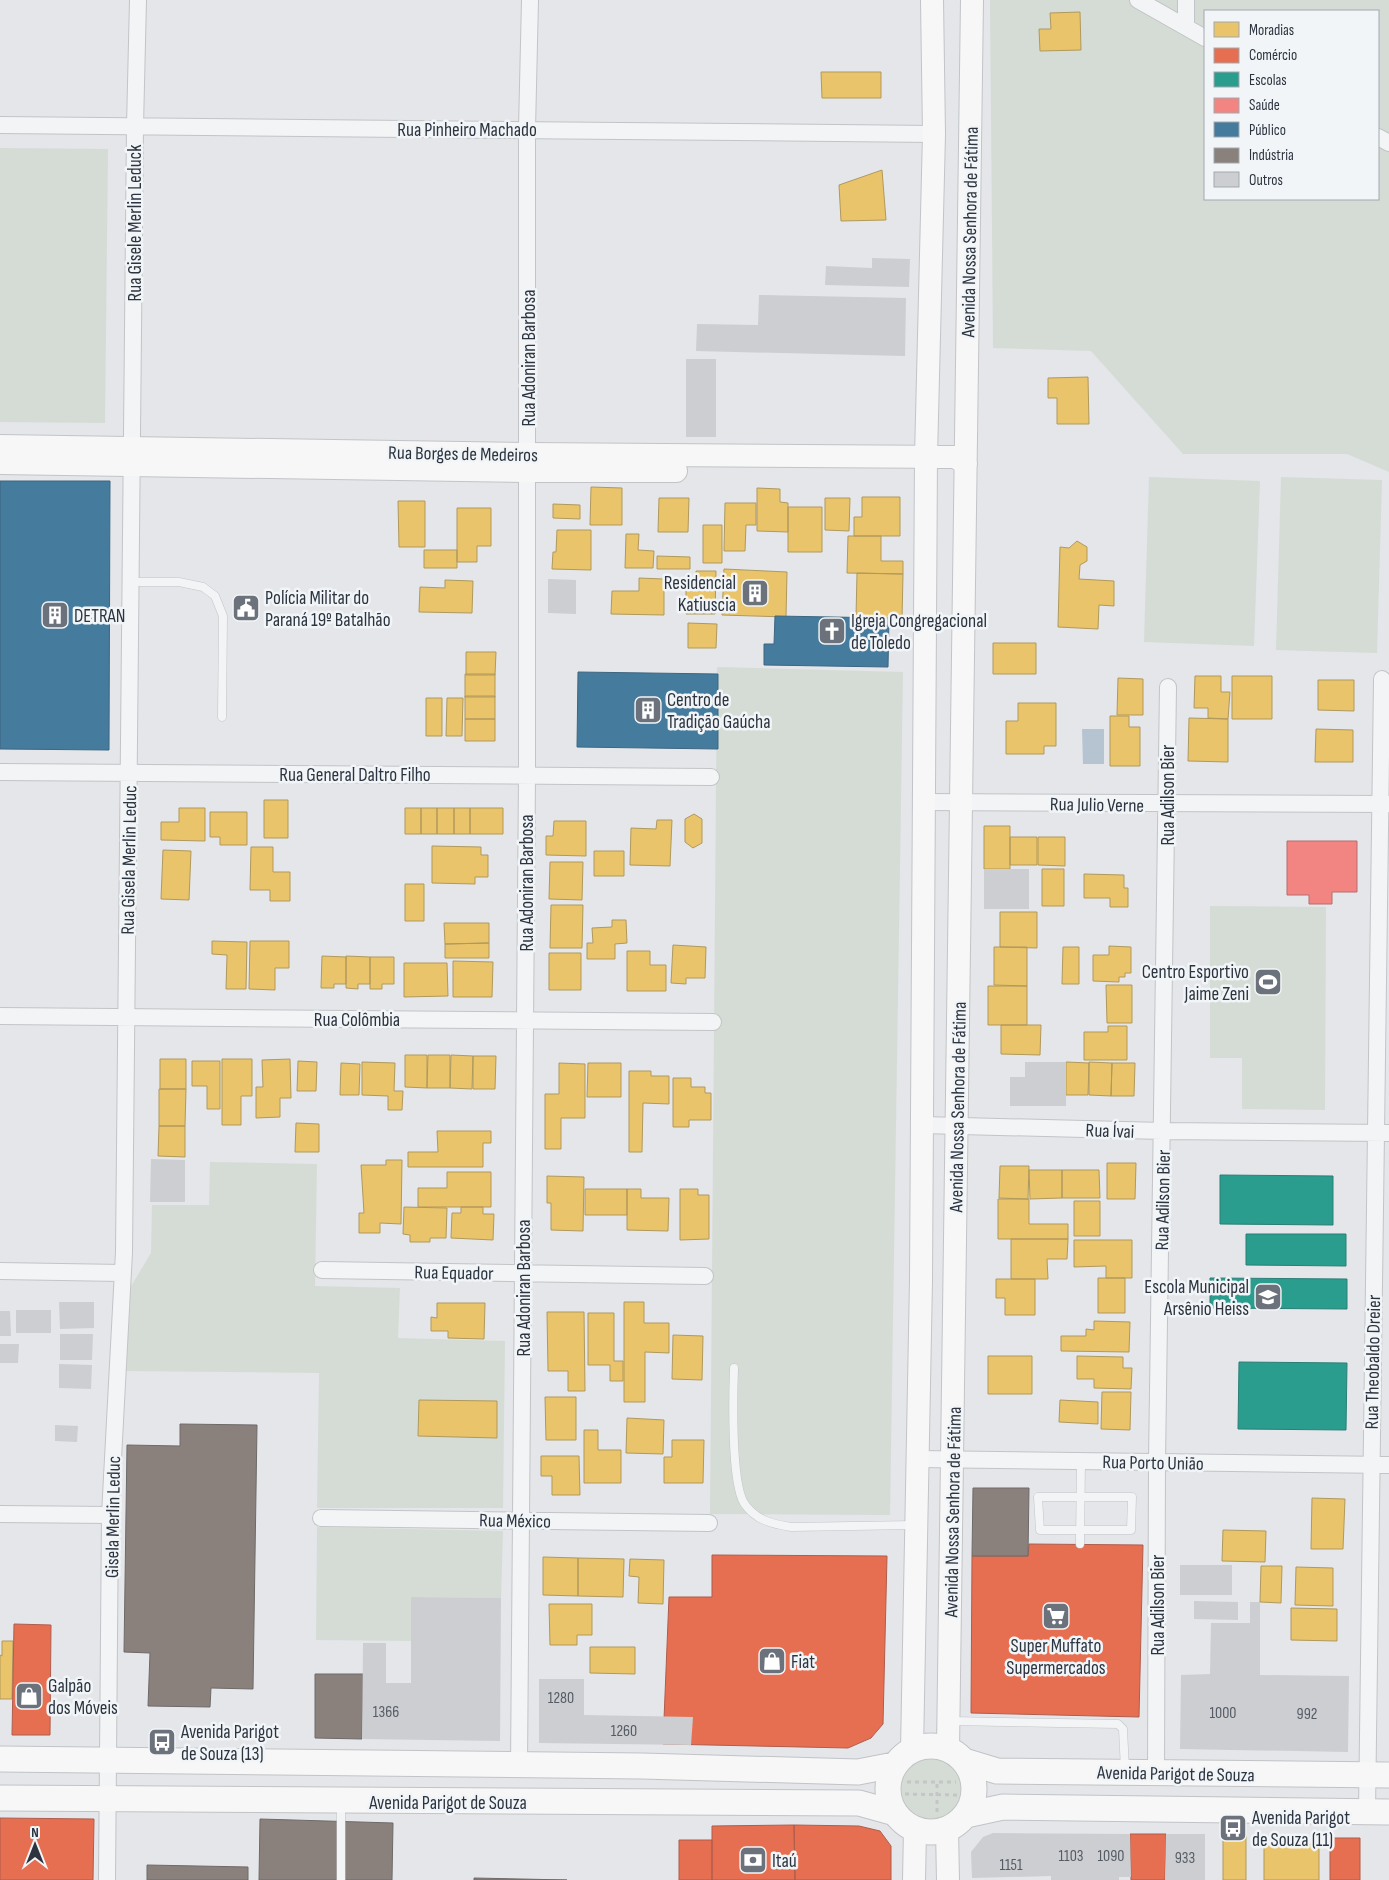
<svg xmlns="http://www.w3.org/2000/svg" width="1389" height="1880" font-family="'Sofia Sans Condensed',sans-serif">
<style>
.green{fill:#d5dcd5;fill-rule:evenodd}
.water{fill:#b6c3d0}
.homes{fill:#e9c46a;stroke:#b0995d}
.shops{fill:#e76f51;stroke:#af5d4c}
.schools{fill:#2a9d8f;stroke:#2b7e77}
.health{fill:#f28482;stroke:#b76c6e}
.public{fill:#457b9d;stroke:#3e6681}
.industry{fill:#8a817c;stroke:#6e6a6a}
.building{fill:#cdced1}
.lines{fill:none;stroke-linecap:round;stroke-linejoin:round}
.lane-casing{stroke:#c2c4c7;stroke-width:9}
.street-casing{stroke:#c2c4c7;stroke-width:18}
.secondary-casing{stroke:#c2c4c7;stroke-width:24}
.primary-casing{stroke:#c1c3c6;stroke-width:27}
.path{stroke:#c5c5c8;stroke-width:3;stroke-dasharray:4 4;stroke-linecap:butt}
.lane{stroke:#f3f4f5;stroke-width:8}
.street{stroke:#f3f4f5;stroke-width:16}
.secondary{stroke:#f7f7f7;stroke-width:22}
.primary{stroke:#f7f7f7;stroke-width:25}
.labels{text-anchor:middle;stroke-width:5;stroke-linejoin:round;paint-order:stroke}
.number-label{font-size:16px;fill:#555b65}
.street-label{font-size:19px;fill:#2c3440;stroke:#f2f5f7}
.poi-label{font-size:19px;fill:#2c3440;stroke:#f2f5f7;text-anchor:start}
</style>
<rect width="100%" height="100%" fill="#e4e6e9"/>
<path class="green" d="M990,0H1389V472L1347,454H1183L1091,351L993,348ZM1205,11H1378V199H1205Z
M0,148L108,149L105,423L0,422Z
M1149,477L1260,481L1254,646L1144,642Z
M1281,477L1382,480L1377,653L1276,650Z
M717,667L903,672L890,1515L710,1514Z
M1210,906L1326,907L1325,1110L1242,1109V1058H1210Z
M210,1162L317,1164L315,1286L400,1288L398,1338L505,1341L503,1508H317L319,1373L126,1371L127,1293L151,1253L152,1205H209Z
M317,1527L503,1531L501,1598L411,1597V1641L316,1640Z
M896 1789a35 35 0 1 1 70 0a35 35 0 1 1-70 0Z"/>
<path class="water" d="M1082,729H1104V764H1083Z"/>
<path class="homes" d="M1080,12L1081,50L1040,51L1039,29H1051L1050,13Z
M821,72H881V98H822Z
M882,170L886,220L841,221L839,185Z
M1088,377L1089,424H1057V398H1048V378Z
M591,487L622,488V525H590Z
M757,488L780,489V502L788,503V532L757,531Z
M862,497H900V536H854V517H862Z
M659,498H689L688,532H658Z
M825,498H850L849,531L825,530Z
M398,501H425V547H399Z
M725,503H756V525H746L745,551H724Z
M553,504L580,505V519L553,518Z
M788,507H822V552H788Z
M457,508H491V546H477V562H457Z
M703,525H722V563H703Z
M557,530H591V570L552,569L553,552H556Z
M626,534H639L638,550L654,551L653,568H625Z
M848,536H881V561H903V574L847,573Z
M1077,541L1087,547V561L1080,565L1079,579L1114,581V606L1099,605L1098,629L1058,627L1060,547L1069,548Z
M424,550H457V568H424Z
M657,556L690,557V569H657Z
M724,569L787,572L786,617L722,615Z
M696,571H716L715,614H686V580H696Z
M857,573L903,574L902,619L856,617Z
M639,578L664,579V615L611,614L612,591H639Z
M445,580L473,581L472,613L419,612L420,587L445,588Z
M688,623L717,624L716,648H688Z
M993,643H1036V674H993Z
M466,652H496L495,675H466Z
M465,674H495V697H465Z
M1195,676H1221V692H1230L1228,719L1208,718V708H1194Z
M1232,676H1272V719H1232Z
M1118,678L1143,679V715H1117Z
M1318,680H1354V711L1318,710Z
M465,696H495V719H465Z
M426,698H442V736H426Z
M447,698H463L462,736H446Z
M1018,703H1056V746H1044V754H1006V721H1018Z
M1110,716H1129V727H1140V766H1110Z
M1189,718L1228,719V762L1188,761Z
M465,719H495V741H465Z
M1316,729L1353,730V762H1315Z
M264,800H288V838H264Z
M179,808H205V841L161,840V822H179Z
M405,808H421V834H405Z
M421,808H437V834H421Z
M437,808H454V834H437Z
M454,808H470V834H454Z
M470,808H503V834H470Z
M210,812H247V845H220V837H210Z
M694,814L702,819V843L693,848L685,842V819Z
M657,820H672L670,866L630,865L631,828L656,829Z
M554,821H586V856L546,855V836H553Z
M984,826H1010V869H984Z
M1010,837H1037V865H1010Z
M1038,837H1065V866L1038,865Z
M432,846L481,847V855H488V877H475V884L432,883Z
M251,847H273V872H290V901H270V890H250Z
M163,850L191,851L189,900L161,899Z
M594,851H624V876H594Z
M550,862H583L582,900L549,899Z
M1042,869H1064V906H1042Z
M1084,874L1124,875V888H1128V907H1110V898H1084Z
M405,884H424V921H405Z
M551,905H583L582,948H550Z
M1000,912H1037V948L1000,947Z
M612,920H626L627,943L615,944V959H587V943H593L592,928L612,927Z
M444,923H489V943L445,944Z
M212,941L247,942L246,989H226L227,955L212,954Z
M250,941H289V968H275V990L249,989Z
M489,943V958H445V944Z
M673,945L706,947L705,978H686V984L671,983Z
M1109,946L1131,947V973H1125V977H1119V982L1093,981V955H1109Z
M994,947H1027V986L994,985Z
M1063,947H1079V984H1062Z
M627,951H650V965H666V991H627Z
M549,953H581V990H549Z
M322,956L346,957V984H334V988H321Z
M346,956L370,957V984H358V989L346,988Z
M370,957H394V984H382V989H370Z
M453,961L493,962L492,997H453Z
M404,963H447L448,996L404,997Z
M1106,985H1132V1023H1107Z
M988,986H1027V1025H988Z
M1001,1025H1041L1040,1055L1001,1054Z
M1108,1026H1127V1060H1084V1032H1108Z
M405,1055H427V1088L405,1087Z
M428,1055H450V1088H427Z
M451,1055L473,1056L472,1089L450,1088Z
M473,1056H496L495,1089H473Z
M160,1059H186V1089H160Z
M222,1059H252V1096H241V1125H222Z
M290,1059L291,1098H280V1117L256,1118V1087H263L262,1060Z
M192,1061H220V1109H207V1086H192Z
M298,1061L317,1062L316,1091H297Z
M362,1062L395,1063L394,1091H403L402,1110H388V1096L362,1095Z
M1066,1062L1089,1063L1088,1095H1066Z
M1089,1062L1112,1063L1111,1096L1089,1095Z
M341,1063L360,1064L359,1095H340Z
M559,1063L585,1064V1118H561V1149H545V1094H559Z
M588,1063H621V1097H587Z
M1112,1063H1135L1134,1096H1111Z
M629,1071H651V1076H669V1104L643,1103L642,1152H629Z
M673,1078H691V1087H705V1093H711V1120H689V1127H673Z
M159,1089H186L185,1126H159Z
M296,1123L319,1124V1152H295Z
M159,1126H185V1157L158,1156Z
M437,1131H491V1143H483V1167H408V1152H438Z
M386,1160H402L401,1224L380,1223V1233H359V1213H364L361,1165H386Z
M1107,1163H1136L1135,1199H1107Z
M1000,1166H1029L1028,1199L999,1198Z
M1029,1170H1062V1198L1030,1199Z
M1062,1170H1099L1100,1198H1062Z
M447,1172H491V1207H418V1188H447Z
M547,1176L584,1177L583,1231L551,1230V1203H547Z
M585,1189H627V1215H585Z
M627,1189H641V1198H669L668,1231L627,1230Z
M680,1189H698V1195H709V1239L680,1240Z
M998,1199H1029V1224H1068V1239H998Z
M1074,1201H1100V1236H1074Z
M404,1207L447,1208L446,1238H430V1242H410V1235L403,1234Z
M461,1207H483V1214H494L493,1240L451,1238L452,1213H461Z
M1011,1239H1068L1067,1259H1047L1048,1279H1011Z
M1074,1240H1132V1278H1106V1266L1074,1267Z
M1098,1278H1125V1313H1098Z
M996,1279H1035V1315H1005V1298H996Z
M624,1302H644V1323H669V1353L645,1352V1402H624Z
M437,1303H485L484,1339L448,1338V1331H431V1317L437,1318Z
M547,1312H584L585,1391H568V1371H548Z
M588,1313H614V1361H623V1381H610V1365H588Z
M1094,1321L1130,1322L1129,1352L1061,1351V1336H1086V1329L1094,1330Z
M673,1335L703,1336L702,1380L672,1379Z
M988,1356H1032V1394H988Z
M1077,1356L1123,1357V1368H1132L1131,1389L1094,1388V1379H1077Z
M1102,1392H1131L1130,1430L1101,1429Z
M545,1397H576V1440H546Z
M419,1400L497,1401V1438L418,1436Z
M1060,1400L1098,1402V1424L1059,1422Z
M627,1418L664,1420L663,1454L626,1453Z
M584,1430H598V1450H621V1483H584Z
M672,1440H704L703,1483H664V1457H672Z
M541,1456H579L580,1495H552V1476H541Z
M1312,1498L1345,1499L1343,1549H1311Z
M1223,1530L1266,1531L1265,1562L1222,1561Z
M543,1557L578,1558V1596L543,1595Z
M578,1558L624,1559L623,1597L578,1596Z
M630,1559L664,1560L663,1604L638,1603L639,1577L629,1576Z
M1261,1566H1282L1281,1603L1260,1602Z
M1296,1567L1333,1568V1606L1295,1605Z
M549,1604H592V1635H577V1645H550Z
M1291,1608L1337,1609V1641L1291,1640Z
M2,1641H13L12,1699H0V1655L2,1656Z
M590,1647H635V1674L590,1673Z
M1223,1836H1246V1880H1223Z
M1264,1844H1319V1880H1264Z"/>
<path class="shops" d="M1029,1544L1143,1545L1139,1717L971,1713L972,1556H1028Z
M712,1555L887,1556L883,1724L871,1738L848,1748L663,1744L669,1597H712Z
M14,1624L51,1625L50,1735H12Z
M0,1818L94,1819L93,1880H0Z
M794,1825L859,1826L880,1831L891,1846V1880H795Z
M794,1825L795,1880H712V1826Z
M1130,1834H1166L1165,1880H1131Z
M1330,1838H1360V1880H1330Z
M679,1840H712V1880H679Z"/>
<path class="schools" d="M1220,1175L1333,1176V1225L1220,1224Z
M1246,1234H1346V1266L1246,1265Z
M1210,1278L1347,1279V1309L1210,1308Z
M1239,1362L1347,1363L1346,1430L1238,1429Z"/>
<path class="health" d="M1287,841H1357V892H1332V904H1309V895H1287Z"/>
<path class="public" d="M0,481H110L109,750L0,749Z
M775,616L889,618L888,667L764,665V644H774Z
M578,672L718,674V749L577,747Z"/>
<path class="industry" d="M180,1424L257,1425L253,1689L211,1688L210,1707L148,1706L150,1653L124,1652L127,1445L180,1446Z
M973,1488H1029L1028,1556H972Z
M315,1674H363L362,1739L315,1738Z
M260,1819L393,1823L392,1880H259Z
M147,1865L248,1867V1880H147Z
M474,1878L567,1880H474Z"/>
<path class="building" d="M872,258L910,259L909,287L825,285L826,266L872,268Z
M759,295L906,298L905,356L696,351L697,324L758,325Z
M686,359H716V437H686Z
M548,579L576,580V614L548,613Z
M984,869H1029V909H984Z
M1025,1062H1066V1106H1010V1077H1025Z
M151,1159L185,1160V1202H150Z
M59,1302H94V1328L60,1329Z
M16,1310H51V1333H16Z
M0,1311H10L11,1336H0Z
M60,1334H93L92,1360H60Z
M0,1344H19L18,1363H0Z
M59,1364L92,1365L91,1389L59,1388Z
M55,1425L78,1426L77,1442L55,1441Z
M1180,1565H1232V1595H1180Z
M411,1597L501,1598L500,1741L362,1739L363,1643H386V1683H411Z
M1194,1601L1238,1602V1620L1194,1619Z
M1250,1602H1260V1675L1349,1676L1348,1752L1180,1749L1181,1675L1210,1674L1211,1623H1250Z
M539,1679H584V1715L693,1717L691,1745L539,1743Z
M993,1833L1130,1834L1131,1877H1119V1880H1051V1876L972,1878L971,1852L983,1837Z
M1166,1834H1205V1880H1165Z"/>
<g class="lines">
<g class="lane-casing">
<path id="lane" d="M131,582H179L203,587L215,596L223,616L222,717
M734,1368C733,1396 731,1481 744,1503C755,1520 772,1524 791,1527L914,1525
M1038,1497H1132L1131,1530H1040Z
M1080,1544L1081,1461
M950,1721L1118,1724L1123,1729L1125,1770
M341,1880V1803"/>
</g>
<g class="street-casing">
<path id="street" d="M1138,0L1205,38
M1186,0V27
M0,125L934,134
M1378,137L1389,143
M0,772L711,777
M924,802L1389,804
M0,1016L713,1022
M922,1125L1163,1131L1389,1133
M322,1270L705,1276
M0,1271L122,1273
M918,1459L1389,1465
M0,1514L110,1515
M321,1518L709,1523
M519,1766L527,776V129L530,0
M1156,1772L1157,1462L1168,687
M1367,1812L1382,679
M107,1880L110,1515L124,1252L135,126L138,0"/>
</g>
<g class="secondary-casing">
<path id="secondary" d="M0,446L528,454L955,457L966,464
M0,463L528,471H676
M912,1750L921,1280L926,457L934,134L932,0
M948,1750L972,0
M947,1829L948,1880
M914,1880L915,1830"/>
</g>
<g class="primary-casing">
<path id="primary" d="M888 1789a43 43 0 1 1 86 0a43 43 0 1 1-86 0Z
M0,1759L642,1766L858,1772L894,1765
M964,1761L997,1771L1389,1775
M0,1798L859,1803L895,1813
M966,1815L1003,1807L1389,1812"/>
</g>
<path class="path" d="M907,1782H956
M905,1794L957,1795
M937,1812V1782"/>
<use href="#lane" class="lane"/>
<use href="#street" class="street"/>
<use href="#secondary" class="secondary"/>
<use href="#primary" class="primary"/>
</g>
<defs>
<g id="building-square" transform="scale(1.4375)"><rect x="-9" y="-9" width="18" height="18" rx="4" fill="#6c727b" stroke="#f2f5f7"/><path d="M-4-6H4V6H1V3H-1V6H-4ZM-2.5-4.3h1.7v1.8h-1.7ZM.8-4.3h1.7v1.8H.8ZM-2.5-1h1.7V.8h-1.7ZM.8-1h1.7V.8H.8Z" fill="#fff"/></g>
<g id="civic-square" transform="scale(1.4375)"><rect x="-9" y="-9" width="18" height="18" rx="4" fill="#6c727b" stroke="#f2f5f7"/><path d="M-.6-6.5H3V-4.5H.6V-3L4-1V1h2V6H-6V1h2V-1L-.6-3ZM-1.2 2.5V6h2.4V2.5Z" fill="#fff"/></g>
<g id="church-square" transform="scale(1.4375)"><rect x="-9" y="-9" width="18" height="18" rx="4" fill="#6c727b" stroke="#f2f5f7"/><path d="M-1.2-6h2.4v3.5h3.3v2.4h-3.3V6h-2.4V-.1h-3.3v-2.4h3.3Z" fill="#fff"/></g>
<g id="stadium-square" transform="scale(1.4375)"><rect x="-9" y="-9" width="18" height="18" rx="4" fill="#6c727b" stroke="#f2f5f7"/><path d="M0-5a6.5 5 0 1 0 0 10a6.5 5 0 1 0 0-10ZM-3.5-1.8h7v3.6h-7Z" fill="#fff"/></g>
<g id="school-square" transform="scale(1.4375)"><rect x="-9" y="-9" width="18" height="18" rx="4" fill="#6c727b" stroke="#f2f5f7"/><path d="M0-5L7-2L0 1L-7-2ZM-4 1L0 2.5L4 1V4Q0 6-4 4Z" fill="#fff"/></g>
<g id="supermarket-square" transform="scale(1.4375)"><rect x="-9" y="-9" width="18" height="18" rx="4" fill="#6c727b" stroke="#f2f5f7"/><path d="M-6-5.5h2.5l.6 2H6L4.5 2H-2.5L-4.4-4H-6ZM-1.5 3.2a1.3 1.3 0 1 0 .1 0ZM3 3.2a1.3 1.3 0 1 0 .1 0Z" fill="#fff"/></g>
<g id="shop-square" transform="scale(1.4375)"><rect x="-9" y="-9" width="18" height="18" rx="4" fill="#6c727b" stroke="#f2f5f7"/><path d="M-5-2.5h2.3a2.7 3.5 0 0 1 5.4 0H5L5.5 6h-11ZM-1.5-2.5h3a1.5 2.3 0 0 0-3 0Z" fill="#fff"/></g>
<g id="bus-square" transform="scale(1.4375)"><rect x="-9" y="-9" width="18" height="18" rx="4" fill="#6c727b" stroke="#f2f5f7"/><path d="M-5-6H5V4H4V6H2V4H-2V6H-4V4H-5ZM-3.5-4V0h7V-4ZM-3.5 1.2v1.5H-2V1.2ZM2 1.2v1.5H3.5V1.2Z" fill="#fff"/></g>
<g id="bank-square" transform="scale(1.4375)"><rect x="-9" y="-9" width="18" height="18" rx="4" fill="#6c727b" stroke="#f2f5f7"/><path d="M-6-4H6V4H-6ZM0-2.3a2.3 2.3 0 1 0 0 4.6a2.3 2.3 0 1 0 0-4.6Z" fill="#fff"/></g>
</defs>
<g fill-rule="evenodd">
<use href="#building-square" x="755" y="593"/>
<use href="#civic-square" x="246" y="608"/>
<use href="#building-square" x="55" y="615"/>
<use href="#church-square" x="832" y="631"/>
<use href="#building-square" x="648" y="710"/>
<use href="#stadium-square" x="1268" y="982"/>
<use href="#school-square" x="1268" y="1297"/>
<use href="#supermarket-square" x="1056" y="1616"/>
<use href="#shop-square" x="772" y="1661"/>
<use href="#shop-square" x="29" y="1696"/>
<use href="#bus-square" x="162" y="1742"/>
<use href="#bus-square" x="1233" y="1828"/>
<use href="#bank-square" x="753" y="1860"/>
</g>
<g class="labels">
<g class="number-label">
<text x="561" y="1703">1280</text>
<text x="386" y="1717">1366</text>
<text x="1223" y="1718">1000</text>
<text x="1307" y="1719">992</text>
<text x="624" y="1736">1260</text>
<text x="1071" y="1861">1103</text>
<text x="1111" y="1861">1090</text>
<text x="1185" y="1863">933</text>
<text x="1011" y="1870">1151</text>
</g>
<g class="street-label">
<text x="467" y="136">Rua Pinheiro Machado</text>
<text transform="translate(134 223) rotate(-90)" y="7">Rua Gisele Merlin Leduck</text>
<text transform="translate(969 232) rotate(-89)" y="7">Avenida Nossa Senhora de Fátima</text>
<text transform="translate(528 358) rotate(-90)" y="7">Rua Adoniran Barbosa</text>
<text transform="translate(463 453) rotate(1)" y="7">Rua Borges de Medeiros</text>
<text x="355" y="781">Rua General Daltro Filho</text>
<text transform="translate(1167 795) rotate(-90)" y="7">Rua Adilson Bier</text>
<text transform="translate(1097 804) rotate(1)" y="7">Rua Julio Verne</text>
<text transform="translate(128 860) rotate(-89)" y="7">Rua Gisela Merlin Leduc</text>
<text transform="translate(526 883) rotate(-90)" y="7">Rua Adoniran Barbosa</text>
<text x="357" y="1026">Rua Colômbia</text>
<text transform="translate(957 1107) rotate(-89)" y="7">Avenida Nossa Senhora de Fátima</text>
<text transform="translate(1110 1130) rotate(2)" y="7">Rua Ívai</text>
<text transform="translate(1162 1200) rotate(-89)" y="7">Rua Adilson Bier</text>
<text transform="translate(454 1272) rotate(1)" y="7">Rua Equador</text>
<text transform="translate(523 1288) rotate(-90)" y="7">Rua Adoniran Barbosa</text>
<text transform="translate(1372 1362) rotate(-89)" y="7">Rua Theobaldo Dreier</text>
<text transform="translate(1153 1462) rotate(1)" y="7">Rua Porto União</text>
<text transform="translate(952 1512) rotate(-89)" y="7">Avenida Nossa Senhora de Fátima</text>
<text transform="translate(112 1517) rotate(-89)" y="7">Gisela Merlin Leduc</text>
<text transform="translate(515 1520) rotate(1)" y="7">Rua México</text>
<text transform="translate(1157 1605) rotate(-90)" y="7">Rua Adilson Bier</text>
<text transform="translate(1176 1773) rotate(1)" y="7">Avenida Parigot de Souza</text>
<text x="448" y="1809">Avenida Parigot de Souza</text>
</g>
<g class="poi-label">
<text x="736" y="589" text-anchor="end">Residencial<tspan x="736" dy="22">Katiuscia</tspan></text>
<text x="265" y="604">Polícia Militar do<tspan x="265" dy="22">Paraná 19º Batalhão</tspan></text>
<text x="74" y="622">DETRAN</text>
<text x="851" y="627">Igreja Congregacional<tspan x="851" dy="22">de Toledo</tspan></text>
<text x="667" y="706">Centro de<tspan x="667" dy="22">Tradição Gaúcha</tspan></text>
<text x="1249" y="978" text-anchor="end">Centro Esportivo<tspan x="1249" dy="22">Jaime Zeni</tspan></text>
<text x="1249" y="1293" text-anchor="end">Escola Municipal<tspan x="1249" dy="22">Arsênio Heiss</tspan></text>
<text x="1056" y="1652" text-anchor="middle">Super Muffato<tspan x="1056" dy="22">Supermercados</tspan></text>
<text x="791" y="1668">Fiat</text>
<text x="48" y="1692">Galpão<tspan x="48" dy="22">dos Móveis</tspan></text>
<text x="181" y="1738">Avenida Parigot<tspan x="181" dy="22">de Souza (13)</tspan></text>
<text x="1252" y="1824">Avenida Parigot<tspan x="1252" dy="22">de Souza (11)</tspan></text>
<text x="772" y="1867">Itaú</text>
</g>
</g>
<rect x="1204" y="10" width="175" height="190" fill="#f2f5f7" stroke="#a3a8ae"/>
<rect x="1214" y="22" width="25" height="15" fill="#e9c46a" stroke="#a3a8ae"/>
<text x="1249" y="35" font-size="15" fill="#2c3440">Moradias</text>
<rect x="1214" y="48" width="25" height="15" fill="#e76f51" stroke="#a3a8ae"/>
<text x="1249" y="60" font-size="15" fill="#2c3440">Comércio</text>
<rect x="1214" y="72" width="25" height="15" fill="#2a9d8f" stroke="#a3a8ae"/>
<text x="1249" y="85" font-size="15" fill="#2c3440">Escolas</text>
<rect x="1214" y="98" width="25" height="15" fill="#f28482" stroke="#a3a8ae"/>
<text x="1249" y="110" font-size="15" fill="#2c3440">Saúde</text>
<rect x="1214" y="122" width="25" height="15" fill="#457b9d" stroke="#a3a8ae"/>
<text x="1249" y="135" font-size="15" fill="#2c3440">Público</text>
<rect x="1214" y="148" width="25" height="15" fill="#8a817c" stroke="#a3a8ae"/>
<text x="1249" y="160" font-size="15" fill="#2c3440">Indústria</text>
<rect x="1214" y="172" width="25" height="15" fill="#cdced1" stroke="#a3a8ae"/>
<text x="1249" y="185" font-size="15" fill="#2c3440">Outros</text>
<g transform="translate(35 1845)" stroke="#f2f5f7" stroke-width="4" paint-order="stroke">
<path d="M0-4L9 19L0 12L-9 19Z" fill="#2c3440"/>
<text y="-8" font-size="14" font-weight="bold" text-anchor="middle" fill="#2c3440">N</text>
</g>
</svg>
